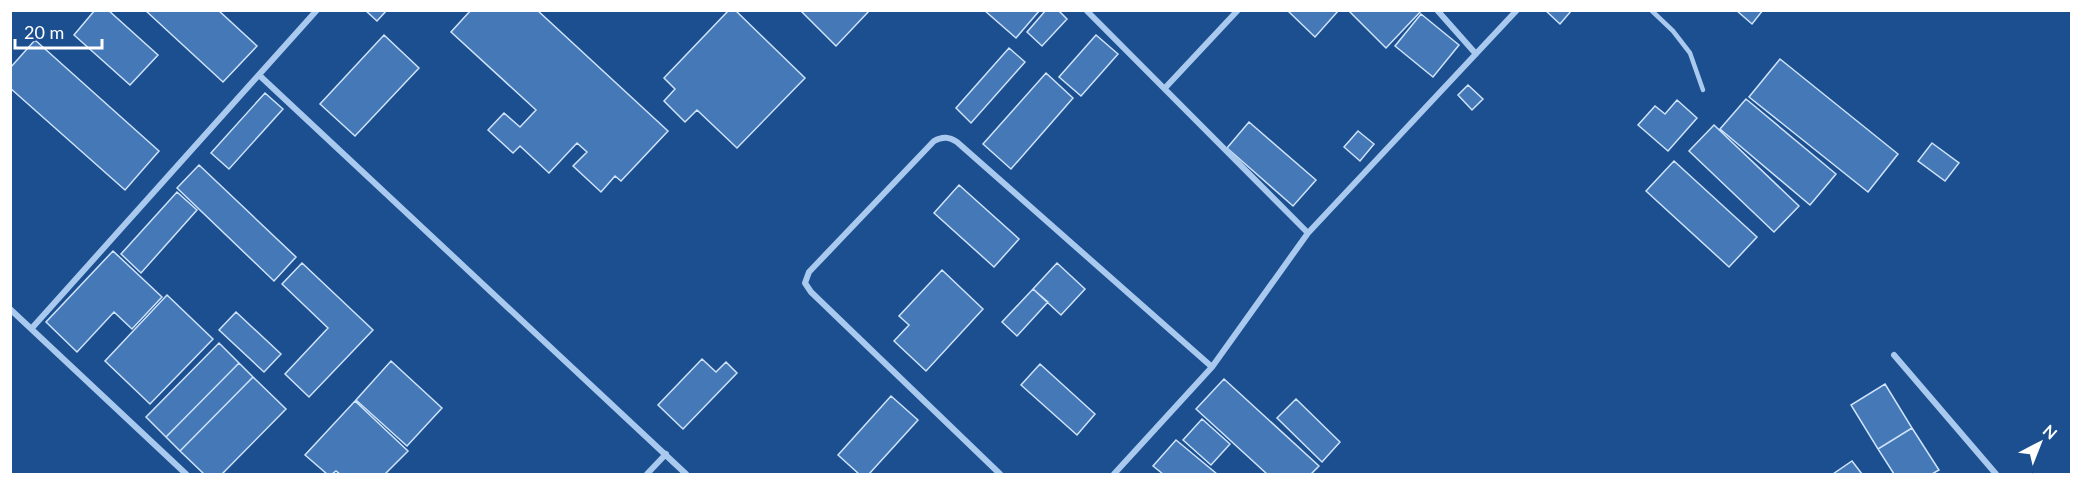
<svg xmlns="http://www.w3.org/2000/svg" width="2082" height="485" font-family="Lato,sans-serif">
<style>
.building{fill:#4478b7;stroke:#cfe3fa;stroke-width:1.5}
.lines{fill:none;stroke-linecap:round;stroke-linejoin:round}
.lane{stroke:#a9c9ee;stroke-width:4.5}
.street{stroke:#a9c9ee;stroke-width:6}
</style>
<rect width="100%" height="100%" fill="#1b4f8f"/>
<path class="building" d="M95,10H108L158,55L130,85L74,35Z
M145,10H218L257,46L223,82Z
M365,10H387L377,21Z
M471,10H537L668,131L621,181L615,176L601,192L573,166L587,152L577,143L549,173L520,146L513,153L488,130L504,113L520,127L536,110L451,32Z
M729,10H735L805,78L737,148L697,110L685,122L664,101L675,89L664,78Z
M800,10H870L836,46Z
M984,10H1040L1016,38Z
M1046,10H1058L1067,19L1042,46L1027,32Z
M1287,10H1339L1315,37Z
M1348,10H1422L1386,48Z
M1545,10H1572L1560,24Z
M1736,10H1763L1752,24Z
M1421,14L1459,45L1433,77L1395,46Z
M384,35L419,68L355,136L320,104Z
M1096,35L1118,54L1081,96L1059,77Z
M35,40L159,151L125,190L10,88V68Z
M1009,48L1025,62L971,123L956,108Z
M1780,59L1898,154L1868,192L1749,97Z
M1046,73L1073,98L1011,169L983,144Z
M1468,85L1483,99L1472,110L1458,95Z
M265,93L283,109L229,169L211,153Z
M1746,99L1836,174L1810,205L1720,129Z
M1677,100L1697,118L1668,151L1638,125L1655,106L1665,114Z
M1249,122L1316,180L1293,206L1227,148Z
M1714,125L1799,206L1774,232L1689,151Z
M1358,131L1374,144L1360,161L1344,147Z
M1932,143L1959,163L1945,181L1918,161Z
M1674,161L1757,237L1729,267L1646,191Z
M199,165L296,257L274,281L177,188Z
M959,185L1019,239L994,267L934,213Z
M177,192L197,210L141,273L121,254Z
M113,251L162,297L132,329L114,312L77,352L46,322Z
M302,263L373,330L309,397L285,374L328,328L282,284Z
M1057,263L1085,289L1061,315L1033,289Z
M942,270L983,309L926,371L894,341L909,325L899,316Z
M1033,289L1048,302L1017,336L1002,322Z
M167,295L213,339L150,404L105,361Z
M236,312L281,354L264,372L219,330Z
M219,343L239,363L166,437L146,417Z
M702,359L716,372L726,362L737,373L683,429L658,405Z
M391,361L442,408L407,446L356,400Z
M239,363L253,377L180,451L166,437Z
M1040,364L1095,414L1077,435L1021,385Z
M253,377L286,409L222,474H204L180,451Z
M1224,379L1319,466L1311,474H1267L1196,409Z
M1885,384L1912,428L1878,449L1851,405Z
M891,396L918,420L869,474H859L838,455Z
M1296,399L1340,442L1322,462L1277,418Z
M355,401L408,451L385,474H340L336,471L332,474H327L305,455Z
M1202,419L1230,444L1211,465L1183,440Z
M1912,428L1939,470L1932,474H1894L1878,449Z
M1176,440L1217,474H1163L1153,466Z
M1852,461L1862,474H1833Z"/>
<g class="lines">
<path class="lane" d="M1651,10L1673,31L1690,53L1703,90"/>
<path class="street" d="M1086,10L1308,233
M1437,10L1476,54
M259,75L686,474
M1165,88L1238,10
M10,309L186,474
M32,328L317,10
M1894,355L1996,474
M647,474L666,454
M1000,474L811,292L805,283L809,272L934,141C943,136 949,137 957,142L1212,367
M1114,474L1212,367L1308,233L1517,10"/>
</g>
<rect width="2082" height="485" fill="none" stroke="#ffffff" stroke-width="24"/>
<g transform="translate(2040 443) rotate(42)" stroke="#1b4f8f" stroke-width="4.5" paint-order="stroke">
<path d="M0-4.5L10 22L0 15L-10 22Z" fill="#ffffff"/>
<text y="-9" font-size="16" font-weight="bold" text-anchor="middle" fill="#ffffff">N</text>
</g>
<path d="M15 39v9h87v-9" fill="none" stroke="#ffffff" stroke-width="3"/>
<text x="24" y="39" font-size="18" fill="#ffffff" stroke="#1b4f8f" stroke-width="4.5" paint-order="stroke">20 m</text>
</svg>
